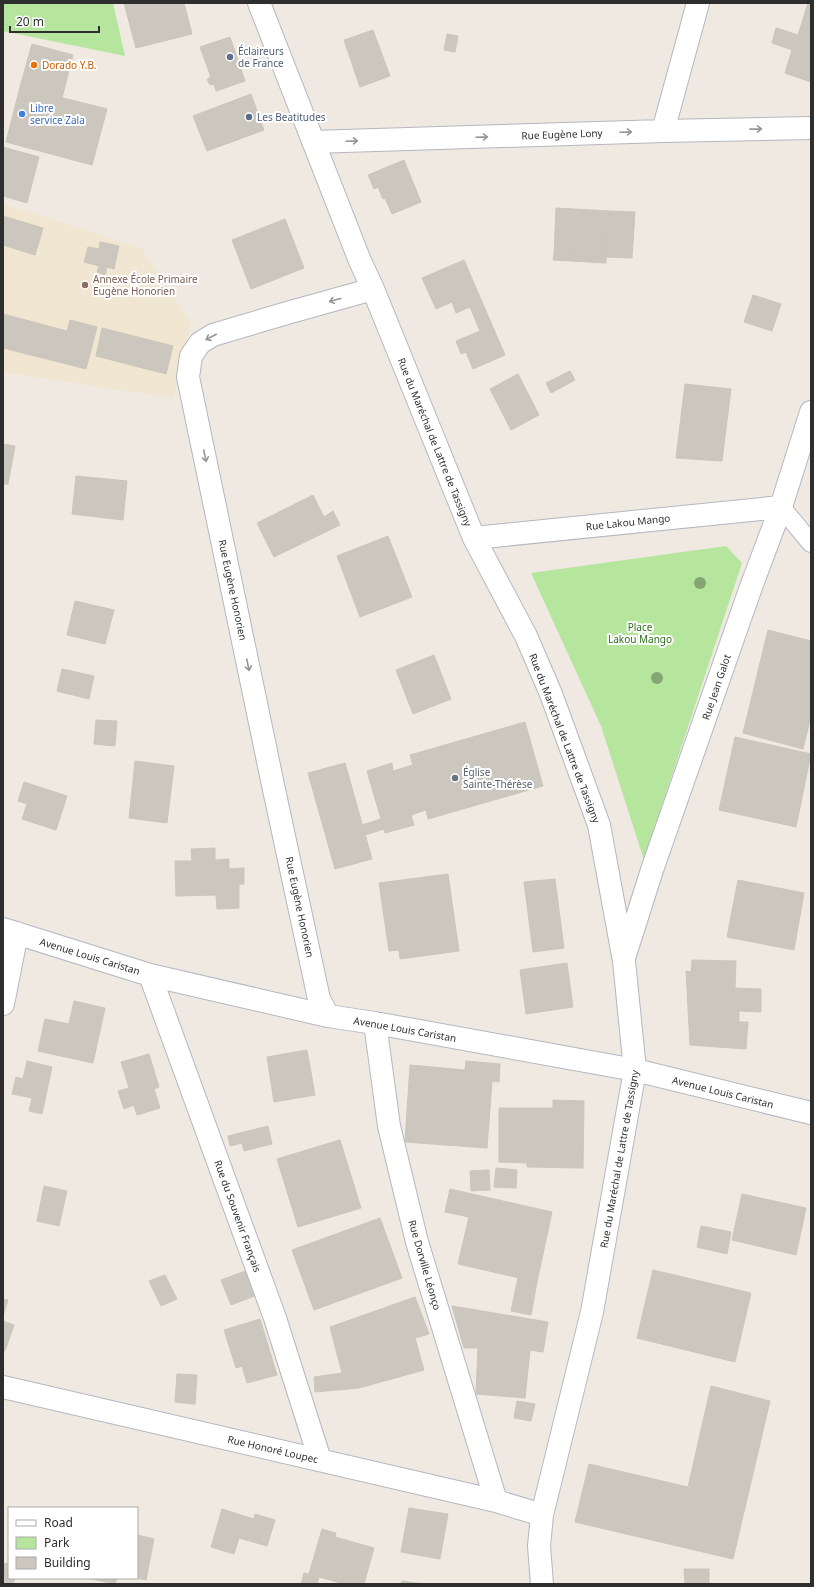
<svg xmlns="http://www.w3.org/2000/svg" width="814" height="1587" font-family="'Noto Sans',sans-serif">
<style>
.education{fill:#f0e6d1}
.green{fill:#b6e59e}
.building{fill:#cbc7bf;stroke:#cbc5ba}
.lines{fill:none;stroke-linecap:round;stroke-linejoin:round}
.lane-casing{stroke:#b4b7c1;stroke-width:20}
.street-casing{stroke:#b4b7c1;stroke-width:24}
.lane{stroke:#fff;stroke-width:18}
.street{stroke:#fff;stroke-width:22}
.tree{fill:#84a574}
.oneway{stroke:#969696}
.service-dot{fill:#5c6f8a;stroke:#fff;stroke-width:1.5}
.food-dot{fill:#e8710a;stroke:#fff;stroke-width:1.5}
.shop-dot{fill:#3f7fe0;stroke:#fff;stroke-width:1.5}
.education-dot{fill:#8d6e63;stroke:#fff;stroke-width:1.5}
.worship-dot{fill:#6b7280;stroke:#fff;stroke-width:1.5}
.labels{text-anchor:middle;stroke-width:4;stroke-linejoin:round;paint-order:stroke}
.service-label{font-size:10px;fill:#4e5e75;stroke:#fff;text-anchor:start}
.food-label{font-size:10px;fill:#c56008;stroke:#fff;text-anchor:start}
.shop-label{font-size:10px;fill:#366cbe;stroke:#fff;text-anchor:start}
.street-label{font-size:10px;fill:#2e2e2e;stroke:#fff}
.education-label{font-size:10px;fill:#785e54;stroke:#fff;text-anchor:start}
.park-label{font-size:10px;fill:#2c6e1b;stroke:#fff}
.worship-label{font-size:10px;fill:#5b616d;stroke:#fff;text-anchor:start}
</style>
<rect width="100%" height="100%" fill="#efe9e1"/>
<path class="education" d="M3,204L141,248L191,322L173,398L3,372Z"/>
<path class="green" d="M3,3H113L125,56L3,31Z
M726,546L742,563L644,860L601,726L531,573Z"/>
<path class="building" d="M124,3H184L192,34L136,48Z
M808,3L811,4V82L785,73L792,50L772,43L776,28L798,35Z
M373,30L390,76L360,87L344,40Z
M447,34L458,36L455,52L444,50Z
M230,37L245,81L216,91L214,84L210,85L207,79L211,77L200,47Z
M32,44L73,55L62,98L20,87Z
M20,87L107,109L92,165L6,142Z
M251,94L264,130L207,151L193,116Z
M3,147L39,157L27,203L3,196Z
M404,160L421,202L392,214L385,198L383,199L378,187L374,189L368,175Z
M556,208L609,211L606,257L554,254Z
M609,211L635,212L632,258L606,257Z
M3,216L43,228L35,255L3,245Z
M285,219L304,268L251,289L232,240Z
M100,242L119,246L114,269L107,267L105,275L97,272L99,266L84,262L88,247L99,249Z
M554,254L606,257V263L553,260Z
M464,260L505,355L473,369L466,352L461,354L456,341L480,331L470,307L456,313L452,302L436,309L422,278Z
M753,295L781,304L772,331L744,322Z
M3,314L67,331L59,362L3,348Z
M70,320L97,327L86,369L59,362Z
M102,328L173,346L166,374L96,356Z
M570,371L575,380L551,393L546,383Z
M518,374L539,415L511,430L490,389Z
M685,384L731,389L722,461L676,458Z
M3,444L15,446L8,484H3Z
M76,476L127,481L123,520L72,514Z
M313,495L324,517L333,511L340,525L274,557L257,523Z
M388,536L412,597L360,617L337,556Z
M75,601L114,610L105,644L67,635Z
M768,630L811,641V716L803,749L743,733Z
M434,655L451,699L413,714L396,670Z
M62,669L94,676L89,699L57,691Z
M96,720L117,721L115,746L94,744Z
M525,722L543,786L428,819L426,810L411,815L414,825L385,833L367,771L392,763L393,771L413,765L410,755Z
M735,737L811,754L796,827L719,810Z
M135,761L174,766L167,823L129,818Z
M345,763L372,859L335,869L308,773Z
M24,782L67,796L56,830L22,819L27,804L18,801Z
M381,819L384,829L365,835L362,825Z
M215,848V860L229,859V869L244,868V884H239V908L217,909L216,895L176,896L175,861H192L191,849Z
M448,874L459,951L400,959L399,950L389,951L379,883Z
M555,879L564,948L533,952L524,882Z
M738,880L804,893L794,950L727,937Z
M692,960L736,961L735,988L761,989V1012L739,1011V1022H748L746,1049L690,1045L686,971L691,972Z
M567,963L573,1007L526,1014L520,970Z
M74,1001L105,1008L93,1063L38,1051L45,1019L69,1024Z
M307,1050L315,1095L274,1102L267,1057Z
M149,1054L159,1087L154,1089L160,1108L137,1115L134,1105L124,1109L118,1091L129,1088L121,1062Z
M27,1061L52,1067L42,1114L29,1111L32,1098L12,1094L16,1077L23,1079Z
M466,1061L500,1064L499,1082L492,1081L487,1148L405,1142L410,1065L465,1070Z
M553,1100L584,1101L583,1168L527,1167V1163L499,1162V1108H553Z
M268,1126L272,1144L244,1151L242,1143L230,1146L228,1136Z
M340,1140L361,1208L298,1227L277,1159Z
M496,1168L517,1170L516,1188L494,1187Z
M489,1170L490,1190L471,1191L470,1171Z
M44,1186L67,1191L59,1226L37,1221Z
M450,1189L552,1212L537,1282L458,1264L469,1217L445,1212Z
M742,1194L806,1208L796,1255L732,1240Z
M380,1218L402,1278L314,1310L292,1250Z
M701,1226L731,1232L727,1254L697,1247Z
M248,1270L257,1295L231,1305L221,1280Z
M653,1270L751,1293L735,1362L637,1338Z
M165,1275L177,1299L161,1306L149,1281Z
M518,1278L537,1282L531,1315L511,1311Z
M415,1297L429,1334L415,1338L424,1370L359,1388L315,1392L314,1377L342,1373L330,1327Z
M3,1299L8,1300L3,1316Z
M452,1306L548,1322L543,1352L530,1350L525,1398L476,1394L478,1348H464Z
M260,1319L277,1375L247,1383L242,1366L236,1368L224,1330Z
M3,1321L14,1325L5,1351L3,1350Z
M177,1374L197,1375L195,1404L175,1402Z
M711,1386L770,1401L733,1559L575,1522L589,1464L688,1487Z
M517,1401L535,1404L531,1421L514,1418Z
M409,1508L448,1514L440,1559L401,1552Z
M222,1509L254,1519L255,1514L275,1520L267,1546L239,1538L234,1554L211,1547Z
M322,1529L336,1533L335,1537L374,1548L364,1584H344L319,1577L317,1584H301L304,1573L309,1574Z
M137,1535L154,1539L146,1580L137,1578Z
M3,1563L9,1564V1578H15L13,1584H3Z
M684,1569H709V1584H685Z
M87,1578H117L115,1584Z
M402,1581L423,1584H401Z"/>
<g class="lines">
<g class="lane-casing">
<path id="lane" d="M781,507L811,543"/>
</g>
<g class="street-casing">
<path id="street" d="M259,3L360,261L373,289L474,538L526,636L551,694L573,754L599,825L624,961L635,1070L592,1312L542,1515L539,1546L542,1584
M663,131L698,3
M313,142L663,131L811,128
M474,538L781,507
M3,929L150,975L328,1016L375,1023L635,1070L811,1113
M624,958L653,867L751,587L781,507L811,412
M150,975L275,1318L320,1460
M3,1004L17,933
M328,1016L319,999L273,785L188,377L191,356L200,343L213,335L287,313L373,289
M375,1023L389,1126L417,1242L496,1501
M3,1387L496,1501L542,1515"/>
</g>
<use href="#lane" class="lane"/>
<use href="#street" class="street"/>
</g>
<g class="tree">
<circle cx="700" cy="583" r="6"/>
<circle cx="657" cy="678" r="6"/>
</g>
<defs><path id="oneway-shaft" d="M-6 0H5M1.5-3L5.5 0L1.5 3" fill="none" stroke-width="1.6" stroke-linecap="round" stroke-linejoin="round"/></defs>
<g class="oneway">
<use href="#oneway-shaft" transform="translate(756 129) rotate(-1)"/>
<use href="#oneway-shaft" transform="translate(626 132) rotate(-2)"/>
<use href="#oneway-shaft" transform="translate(482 137) rotate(-2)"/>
<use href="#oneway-shaft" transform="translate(352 141) rotate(-2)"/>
<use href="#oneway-shaft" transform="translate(335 300) rotate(165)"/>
<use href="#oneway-shaft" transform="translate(211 337) rotate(153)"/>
<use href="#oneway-shaft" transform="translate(205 456) rotate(78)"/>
<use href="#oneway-shaft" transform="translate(248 665) rotate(78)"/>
</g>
<g class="service-dot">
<circle cx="230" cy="57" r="4"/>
<circle cx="249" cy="117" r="4"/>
</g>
<circle class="food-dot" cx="34" cy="65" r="4"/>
<circle class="shop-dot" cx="22" cy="114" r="4"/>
<circle class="education-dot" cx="85" cy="285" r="4"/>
<circle class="worship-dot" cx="455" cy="778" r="4"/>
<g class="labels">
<g class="service-label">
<text x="238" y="55">Éclaireurs<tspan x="238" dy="12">de France</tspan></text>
<text x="257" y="121">Les Beatitudes</text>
</g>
<g class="food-label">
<text x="42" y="69">Dorado Y.B.</text>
</g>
<g class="shop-label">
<text x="30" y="112">Libre<tspan x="30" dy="12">service Zala</tspan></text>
</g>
<g class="street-label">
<text transform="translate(562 134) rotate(-2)" y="4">Rue Eugène Lony</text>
<text transform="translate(435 442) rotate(68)" y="4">Rue du Maréchal de Lattre de Tassigny</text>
<text transform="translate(628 522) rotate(-6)" y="4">Rue Lakou Mango</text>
<text transform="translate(233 590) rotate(78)" y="4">Rue Eugène Honorien</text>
<text transform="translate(716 687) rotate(-71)" y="4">Rue Jean Galot</text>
<text transform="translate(565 738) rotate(69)" y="4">Rue du Maréchal de Lattre de Tassigny</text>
<text transform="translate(300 907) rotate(78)" y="4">Rue Eugène Honorien</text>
<text transform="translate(90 956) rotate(17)" y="4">Avenue Louis Caristan</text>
<text transform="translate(405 1029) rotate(10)" y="4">Avenue Louis Caristan</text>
<text transform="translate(723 1092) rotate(14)" y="4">Avenue Louis Caristan</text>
<text transform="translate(619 1159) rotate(-80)" y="4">Rue du Maréchal de Lattre de Tassigny</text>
<text transform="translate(238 1216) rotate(70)" y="4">Rue du Souvenir Français</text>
<text transform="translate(425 1265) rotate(74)" y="4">Rue Dorville Léonço</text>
<text transform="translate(273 1449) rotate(13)" y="4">Rue Honoré Loupec</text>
</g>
<g class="education-label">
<text x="93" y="283">Annexe École Primaire<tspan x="93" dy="12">Eugène Honorien</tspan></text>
</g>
<g class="park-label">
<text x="640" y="631">Place<tspan x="640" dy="12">Lakou Mango</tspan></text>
</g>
<g class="worship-label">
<text x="463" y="776">Église<tspan x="463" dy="12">Sainte-Thérèse</tspan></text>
</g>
</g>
<rect width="814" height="1587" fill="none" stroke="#2e2e2e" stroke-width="8"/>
<rect x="8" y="1507" width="130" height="72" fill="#ffffff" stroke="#ababab"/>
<rect x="16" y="1520" width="20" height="6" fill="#ffffff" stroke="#ababab"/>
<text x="44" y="1527" font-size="12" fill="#2e2e2e">Road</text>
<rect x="16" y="1537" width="20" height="12" fill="#b6e59e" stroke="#ababab"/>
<text x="44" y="1547" font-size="12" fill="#2e2e2e">Park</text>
<rect x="16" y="1557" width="20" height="12" fill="#cbc7bf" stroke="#ababab"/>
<text x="44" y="1567" font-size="12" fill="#2e2e2e">Building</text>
<path d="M10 26v6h89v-6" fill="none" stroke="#2e2e2e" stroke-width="2"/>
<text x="16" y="26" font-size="12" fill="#2e2e2e" stroke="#ffffff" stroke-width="3" paint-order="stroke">20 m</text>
</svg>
